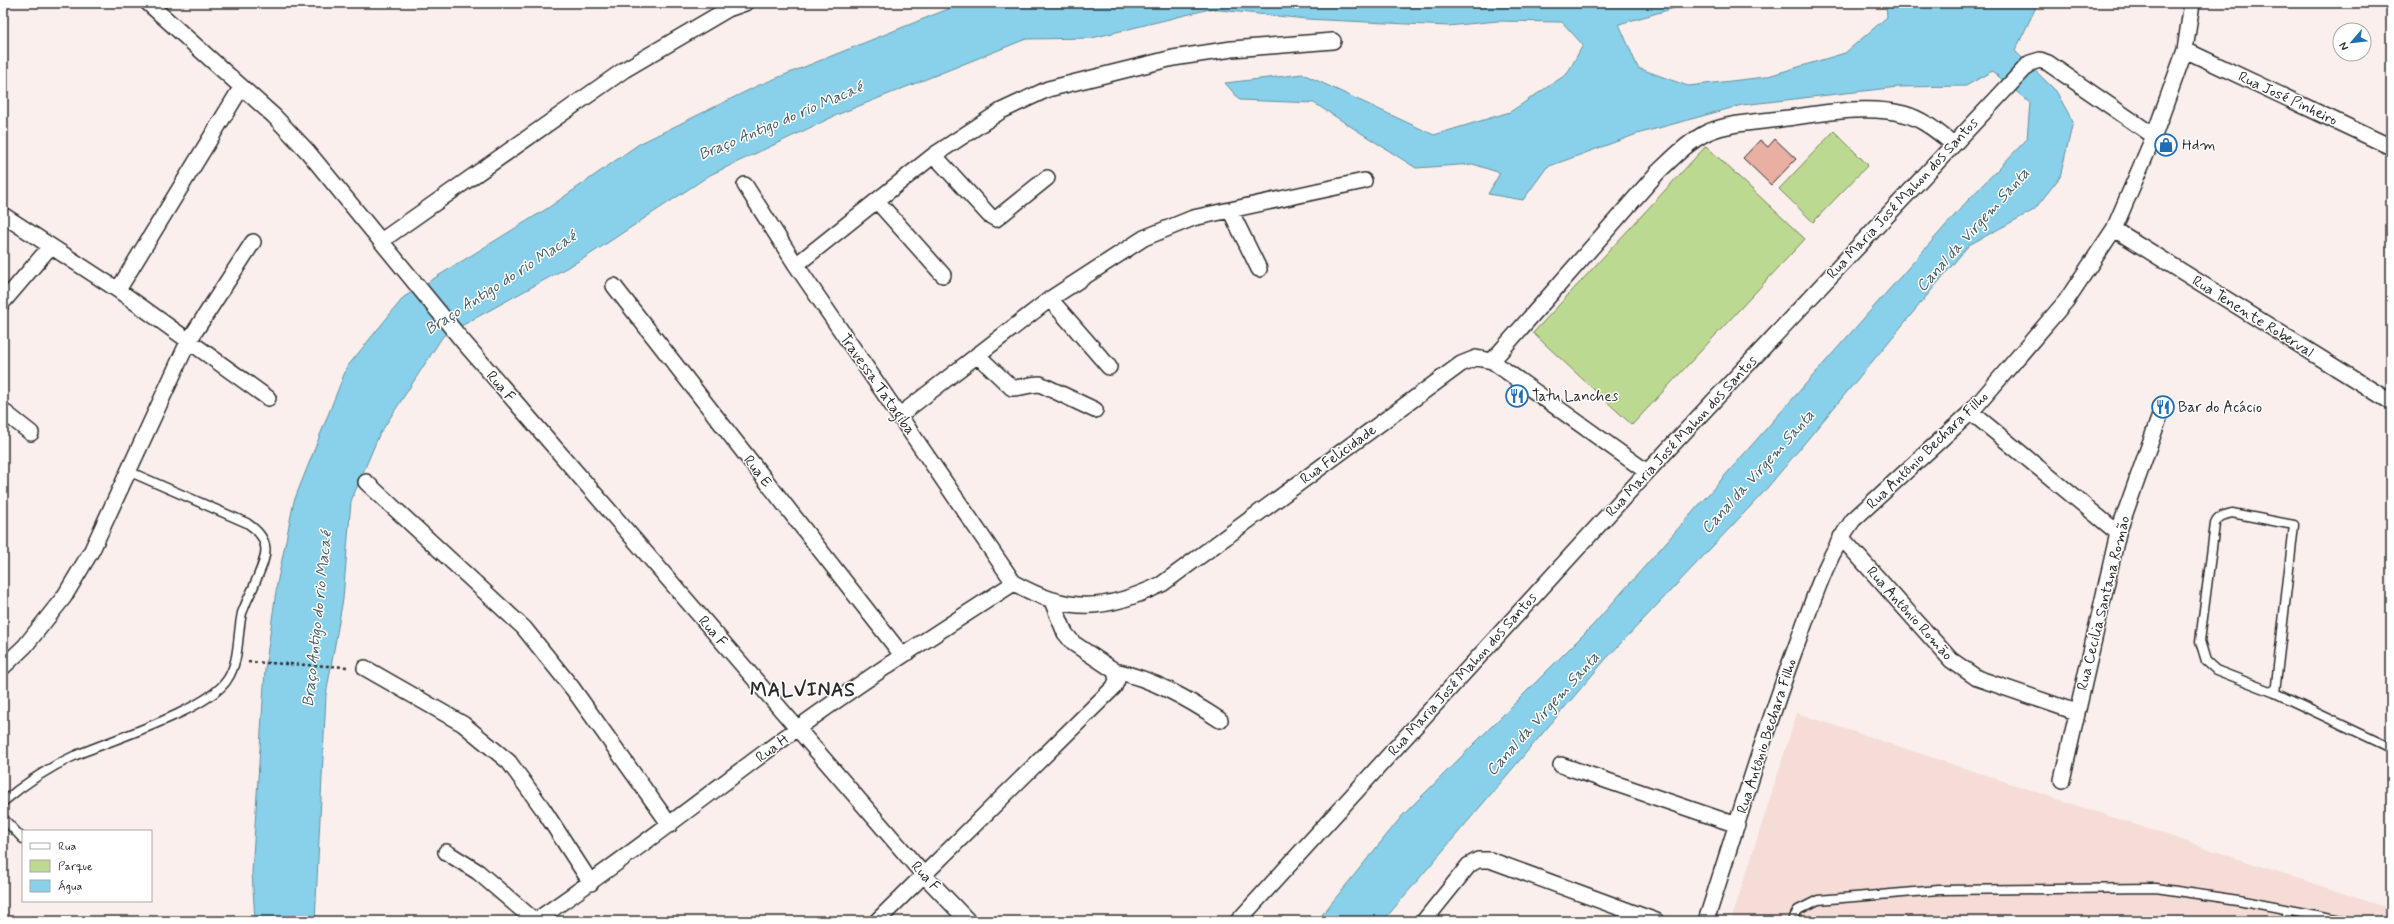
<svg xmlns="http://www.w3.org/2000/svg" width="2394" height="924" font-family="Mynerve,sans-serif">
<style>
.built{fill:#f5dcd6}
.green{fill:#bcd991;stroke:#74825e}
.water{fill:#89d1ea;stroke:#638f9e}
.building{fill:#e8afa2;stroke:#2b2b2b}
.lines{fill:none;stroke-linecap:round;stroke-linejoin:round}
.lane-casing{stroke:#2b2b2b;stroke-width:11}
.street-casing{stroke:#2b2b2b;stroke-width:18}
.path{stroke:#2b2b2b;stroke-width:2.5;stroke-dasharray:3 3;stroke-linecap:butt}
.lane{stroke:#fff;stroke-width:8}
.street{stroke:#fff;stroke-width:15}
.labels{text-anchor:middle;stroke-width:3;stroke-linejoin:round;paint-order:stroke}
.street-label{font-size:15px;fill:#2b2b2b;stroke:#fff}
.poi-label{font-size:15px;fill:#2b2b2b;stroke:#fff;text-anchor:start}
.water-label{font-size:16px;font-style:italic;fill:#475d64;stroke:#fff}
.district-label{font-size:19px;font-weight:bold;letter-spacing:1px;fill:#2b2b2b;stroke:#fff}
</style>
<rect width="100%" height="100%" fill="#faefec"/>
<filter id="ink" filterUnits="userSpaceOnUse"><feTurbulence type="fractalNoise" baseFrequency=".025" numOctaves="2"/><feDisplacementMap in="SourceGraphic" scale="8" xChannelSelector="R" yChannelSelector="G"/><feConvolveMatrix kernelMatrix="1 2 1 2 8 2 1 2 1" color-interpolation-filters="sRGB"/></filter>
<g filter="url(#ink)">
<path class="built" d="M1797,713L2391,909V921H1731Z"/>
<path class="green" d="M1834,131L1868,165L1813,222L1779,189Z
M1706,146L1805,239L1632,425L1533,333Z"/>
<path class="water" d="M963,3H1692L1619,24L1638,68L1688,86L1765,77L1845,53L1887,17L1886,3H2038L2015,51L2056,91L2073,122L2060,177L2034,210L1969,245L1763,493L1605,660L1383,921H1317L1402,816L1593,625L1969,199L2027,139L2030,103L1992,71L1966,86L1898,87L1742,105L1637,134L1547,167L1523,200L1488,194L1500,173L1473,164L1416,168L1314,103L1240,100L1225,83L1303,74L1434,135L1510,112L1567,74L1583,45L1562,22L1497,21L1448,26L1306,19L1210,9L1092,38L1026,39L839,114L710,175L586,257L443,336L379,435L351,501L343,599L326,695L315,921H255L252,872L265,670L277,584L294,501L347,367L404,297L548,208L639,144L757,86Z"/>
<path class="building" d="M1775,139L1796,159L1771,185L1743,158L1760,140L1768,147Z"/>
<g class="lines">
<g class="lane-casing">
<path id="lane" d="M2275,693L2294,525L2232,513C2224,515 2218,516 2215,524L2200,641L2206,661L2216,670L2275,693L2391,748
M3,802C24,784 48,768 74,756C108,741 208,710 227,680C240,661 237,635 242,613C245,605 249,596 253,588C264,560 277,543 247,523L128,471
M3,818L23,839
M1792,921L1798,910L1818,900L1939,890L2156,888L2238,900L2347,921
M2286,921L2288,910"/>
</g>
<g class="street-casing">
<path id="street" d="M148,3L274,116L308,152L461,339L923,874L968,921
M2185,50L2391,147
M934,155L989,215L996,219L1047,178
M745,185L796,265L1014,583C1069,614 1106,611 1162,584L1461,364L1476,358L1492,361L1647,472
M877,201L943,275
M1230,210L1259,269
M3,215L118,290L268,398
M2114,229L2391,402
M381,241L624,70L728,9L745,3
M796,265L934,155L1001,111L1048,89L1173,58L1232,49L1333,41
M614,286L902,655
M118,290L241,88
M1050,299L1109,367
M3,302L50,247
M977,355L1012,388C1022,388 1030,384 1040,384L1095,410
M1492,361L1658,172C1673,158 1689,141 1708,132C1730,123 1756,122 1780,119C1820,114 1864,104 1904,114C1923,119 1938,132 1953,144
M3,411L31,433
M1971,412L2118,533
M900,415L1050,299L1144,238L1193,218L1364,181
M366,482L524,628L573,689L670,825
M1841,537L1951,660L1977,678L2076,712
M3,667L25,646L64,597L92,550L188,342L253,242
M365,668L463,724L509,762L543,809L591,883
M1115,671C1153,679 1188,699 1220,720
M1561,765L1737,825
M2062,780L2118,533L2163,407
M446,852L478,872L535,921
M535,921C625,860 710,792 798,728C868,677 941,630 1014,583
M877,921L1114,687L1117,680L1115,671L1073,643L1065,633L1052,601
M1238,921L1647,472L2030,63L2040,60L2048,63L2154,136
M1424,921L1469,865L1478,860H1490L1656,921
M1706,921C1736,829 1763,735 1797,644C1813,601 1826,557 1853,520L1971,412L2066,301L2114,229L2154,136L2185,50L2192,3"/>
</g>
<path class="path" d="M248,662L348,667"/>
<use href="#lane" class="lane"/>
<use href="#street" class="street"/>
</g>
</g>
<defs>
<g id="shop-ring" transform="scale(1.15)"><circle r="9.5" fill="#fff" stroke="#1f6fb2" stroke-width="1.5"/><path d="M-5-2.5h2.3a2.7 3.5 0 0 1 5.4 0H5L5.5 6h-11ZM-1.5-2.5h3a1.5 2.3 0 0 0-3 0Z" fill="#1f6fb2"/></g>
<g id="restaurant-ring" transform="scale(1.15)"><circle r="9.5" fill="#fff" stroke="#1f6fb2" stroke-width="1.5"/><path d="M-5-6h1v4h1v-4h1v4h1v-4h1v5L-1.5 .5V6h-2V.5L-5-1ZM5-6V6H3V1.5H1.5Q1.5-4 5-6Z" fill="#1f6fb2"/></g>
</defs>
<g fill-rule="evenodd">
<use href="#shop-ring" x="2166" y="145"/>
<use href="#restaurant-ring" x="1517" y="396"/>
<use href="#restaurant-ring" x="2163" y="407"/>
</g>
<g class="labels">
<g class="street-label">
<text transform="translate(2288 98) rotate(25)" y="5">Rua José Pinheiro</text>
<text transform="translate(1902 198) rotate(-47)" y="5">Rua Maria José Mahon dos Santos</text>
<text transform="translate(2253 316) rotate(32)" y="5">Rua Tenente Roberval</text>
<text transform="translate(878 384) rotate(55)" y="5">Travessa Tatagiba</text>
<text transform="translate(501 386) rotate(49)" y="5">Rua F</text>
<text transform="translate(1681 436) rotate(-47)" y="5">Rua Maria José Mahon dos Santos</text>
<text transform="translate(1927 450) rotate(-44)" y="5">Rua Antônio Bechara Filho</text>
<text transform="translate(1338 454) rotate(-36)" y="5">Rua Felicidade</text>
<text transform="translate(758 471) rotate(52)" y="5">Rua E</text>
<text transform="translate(2103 603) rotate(-76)" y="5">Rua Cecilia Santana Romão</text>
<text transform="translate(1910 613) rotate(48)" y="5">Rua Antônio Romão</text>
<text transform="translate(713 631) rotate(49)" y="5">Rua F</text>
<text transform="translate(1462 674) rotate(-48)" y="5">Rua Maria José Mahon dos Santos</text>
<text transform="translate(1766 736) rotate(-72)" y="5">Rua Antônio Bechara Filho</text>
<text transform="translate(772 748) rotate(-37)" y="5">Rua H</text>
<text transform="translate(926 876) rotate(48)" y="5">Rua F</text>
</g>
<g class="poi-label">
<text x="2182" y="150">Hdm</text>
<text x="1532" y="401">Tatu Lanches</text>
<text x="2178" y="412">Bar do Acácio</text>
</g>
<g class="water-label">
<text transform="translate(780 120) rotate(-23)" y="6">Braço Antigo do rio Macaé</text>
<text transform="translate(1972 229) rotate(-48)" y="6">Canal da Virgem Santa</text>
<text transform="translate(500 282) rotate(-33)" y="6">Braço Antigo do rio Macaé</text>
<text transform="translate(1757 471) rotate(-48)" y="6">Canal da Virgem Santa</text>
<text transform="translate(316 619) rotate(-84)" y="6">Braço Antigo do rio Macaé</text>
<text transform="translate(1542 713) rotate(-48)" y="6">Canal da Virgem Santa</text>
</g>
<g class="district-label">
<text x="803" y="696">MALVINAS</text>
</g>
</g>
<rect width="2394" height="924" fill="none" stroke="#fff" stroke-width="16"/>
<rect x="8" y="8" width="2378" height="908" fill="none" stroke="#2b2b2b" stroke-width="1.5" filter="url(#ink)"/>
<rect x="22" y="830" width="130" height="72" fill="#ffffff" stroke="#aaaaaa"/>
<rect x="30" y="843" width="20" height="6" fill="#ffffff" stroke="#aaaaaa"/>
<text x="58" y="850" font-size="12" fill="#2b2b2b">Rua</text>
<rect x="30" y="860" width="20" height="12" fill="#bcd991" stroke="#aaaaaa"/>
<text x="58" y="870" font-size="12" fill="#2b2b2b">Parque</text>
<rect x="30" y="880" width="20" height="12" fill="#89d1ea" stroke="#aaaaaa"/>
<text x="58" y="890" font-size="12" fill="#2b2b2b">Água</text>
<g transform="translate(2352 42) rotate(242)"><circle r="19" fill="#ffffff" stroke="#aaaaaa"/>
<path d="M0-3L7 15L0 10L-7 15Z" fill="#1f6fb2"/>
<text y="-6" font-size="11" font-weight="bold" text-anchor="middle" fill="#2b2b2b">N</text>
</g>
</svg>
